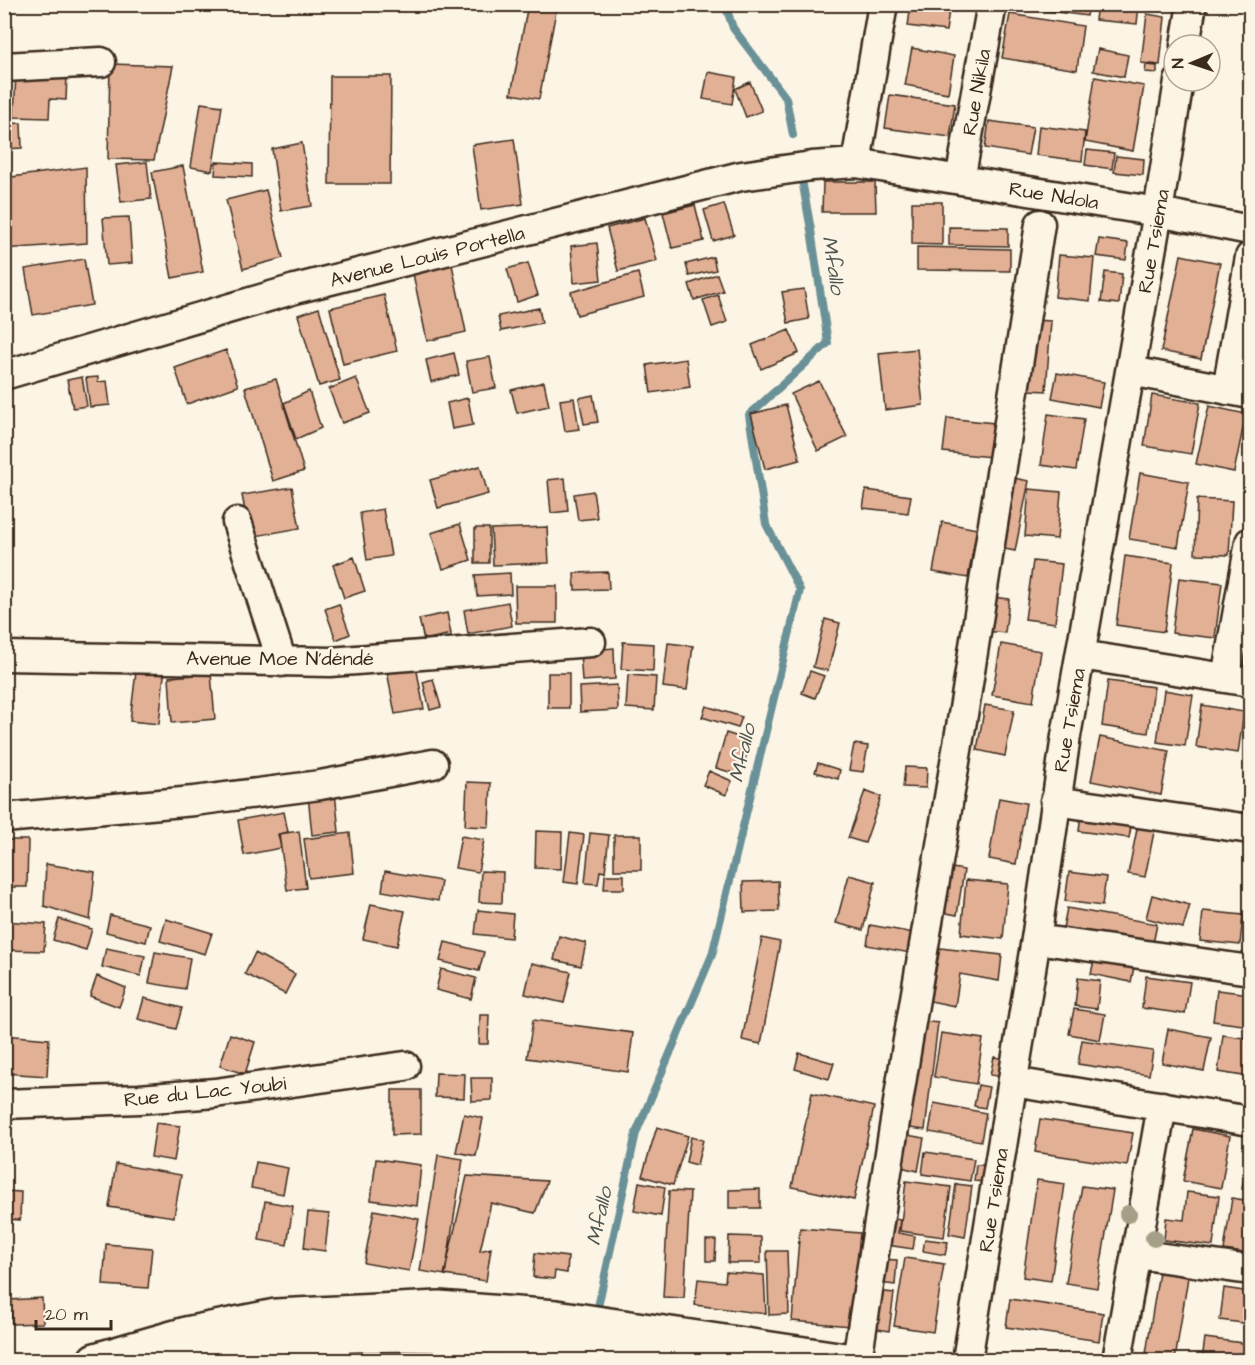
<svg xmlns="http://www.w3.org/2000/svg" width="1255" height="1365" font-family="'Architects Daughter',sans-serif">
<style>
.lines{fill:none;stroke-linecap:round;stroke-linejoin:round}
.stream{stroke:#6a9197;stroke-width:8}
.building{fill:#e2b095;stroke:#3b2a1e;stroke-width:1.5}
.minor-casing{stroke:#3b2a1e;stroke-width:33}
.tertiary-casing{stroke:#3b2a1e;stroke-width:38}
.minor{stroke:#fcf5e5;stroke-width:28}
.tertiary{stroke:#fcf5e5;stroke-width:33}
.tree{fill:#a69f88}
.labels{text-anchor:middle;stroke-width:4.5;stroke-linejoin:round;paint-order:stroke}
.street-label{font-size:20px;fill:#3b2a1e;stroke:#fcf5e5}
.water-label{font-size:21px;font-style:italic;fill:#4e5550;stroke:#fcf5e5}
</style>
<rect width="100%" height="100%" fill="#fcf5e5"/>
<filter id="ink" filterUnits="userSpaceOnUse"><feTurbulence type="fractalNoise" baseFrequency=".0167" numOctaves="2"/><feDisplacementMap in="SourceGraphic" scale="12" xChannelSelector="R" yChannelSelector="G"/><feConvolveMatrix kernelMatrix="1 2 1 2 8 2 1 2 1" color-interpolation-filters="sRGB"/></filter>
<g filter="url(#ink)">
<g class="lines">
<path class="stream" d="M725,4L733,28L786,98L793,135
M596,1316L636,1133L712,955L800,590L766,524L749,415L828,343L811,230L802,180"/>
</g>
<path class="building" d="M8,4H45V7Z
M528,4L557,6L539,99L511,94Z
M911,4H950L946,31L908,26Z
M1009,4H1089L1087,16L1009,6Z
M1097,4H1139L1137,24L1095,20Z
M1010,14L1083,26L1077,70L1002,58Z
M1147,14L1165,17L1160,65L1141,63Z
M912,48L954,56L948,93L905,85Z
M1098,49L1128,55L1124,77L1093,71Z
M110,64L173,66L154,160L108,159Z
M1146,65L1157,66V73L1145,72Z
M16,71L67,74L66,100L50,99L49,118L14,117Z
M708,72L736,77L732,104L703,99Z
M330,76H391L390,184H329Z
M1095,77L1144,86L1133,151L1085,142Z
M750,82L762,111L746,117L735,89Z
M890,95L955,104L950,137L885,128Z
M201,103L222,106L212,171L191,167Z
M989,121L1033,127L1028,155L985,148Z
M21,123L22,148L4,149V124Z
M1039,126L1085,132L1082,161L1036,155Z
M514,139L523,204L481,210L472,145Z
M302,143L312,206L281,211L272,149Z
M1087,150L1114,153L1112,169L1085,165Z
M1116,156L1144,159L1143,175L1114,172Z
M147,162L151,199L121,202L116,165Z
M216,162L252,164V177L215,175Z
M183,166L203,272L172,278L152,172Z
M86,167L87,243L4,249V178Z
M823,182H875L876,212H822Z
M266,190L283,258L243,269L226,200Z
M912,202H942V245L912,244Z
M724,204L734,235L713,241L704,210Z
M695,205L704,241L672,248L663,213Z
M129,217L132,263L107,265L103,218Z
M645,218L657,261L618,271L607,228Z
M949,227L1008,228V246L949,245Z
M1099,239L1128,243L1126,260L1096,256Z
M597,243L601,280L574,283L571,246Z
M917,247L1010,249V271L917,270Z
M450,255L466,332L427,341L411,264Z
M1059,255L1094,258L1090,301L1055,297Z
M1181,255L1220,263L1201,359L1161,351Z
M713,257L716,270L689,276L686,264Z
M84,259L92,305L33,315L25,269Z
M528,263L538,295L517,302L507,269Z
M1105,272L1122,274L1119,304L1101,302Z
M638,273L644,297L577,315L571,292Z
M717,274L723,291L694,300L689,284Z
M804,289L809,319L788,323L782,292Z
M384,295L397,351L343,364L330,308Z
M718,295L727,322L712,327L703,300Z
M319,308L340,380L319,386L298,315Z
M539,308L542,323L501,331L498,316Z
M1033,320L1051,321L1046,391L1029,390Z
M789,330L799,353L761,369L752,345Z
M917,349L923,405L885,410L879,353Z
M226,350L238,386L187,404L175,368Z
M454,353L459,375L431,382L426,360Z
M490,357L496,388L472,392L466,361Z
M686,359L690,387L651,393L647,365Z
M1057,373L1104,382L1099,407L1052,398Z
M82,377L87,406L73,408L67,380Z
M98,377V382L107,381L110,405L90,407L86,378Z
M356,378L370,413L342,423L329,389Z
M276,379L304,471L273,481L245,388Z
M819,381L847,437L818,451L791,394Z
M544,382L549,406L517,413L511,390Z
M309,391L321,428L296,439L284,403Z
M593,395L598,422L584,424L579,398Z
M1152,395L1200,403L1191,454L1144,446Z
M468,398L473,425L452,429L447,403Z
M574,398L579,429L565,431L560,400Z
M786,405L800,460L765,469L751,414Z
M1209,406L1246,414L1234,472L1196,464Z
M1048,414L1084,419L1076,470L1041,465Z
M947,418L994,423L991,457L943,452Z
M480,466L488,494L438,508L430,480Z
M1140,473L1189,482L1178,547L1129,539Z
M565,478L568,511L551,513L548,480Z
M1014,478L1029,481L1015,551L1000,548Z
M292,487L300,528L250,537L242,495Z
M1029,489L1061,492L1057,539L1025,536Z
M866,490L911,496L908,513L863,508Z
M593,491L597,518L578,520L574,494Z
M1197,499L1232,501L1229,555L1195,554Z
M383,509L391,556L367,560L360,513Z
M942,522L977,529L968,578L933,572Z
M460,524L471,560L443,569L431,533Z
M547,527L549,563L493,565L491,529Z
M475,528H489V563H475Z
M1125,556L1173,563L1164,632L1116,625Z
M354,557L365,591L344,598L333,565Z
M1033,561L1062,564L1055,623L1025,619Z
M608,572L609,589L575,590L574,573Z
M510,573L511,594L477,596L475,575Z
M1179,578L1222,583L1215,638L1172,633Z
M515,586H557V623H516Z
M991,597L1009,599L1005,633L986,631Z
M508,602L512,626L468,634L464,610Z
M339,604L350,634L336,640L325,609Z
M447,613L451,634L424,640L419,619Z
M825,619L840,623L828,671L813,667Z
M623,642L654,644L653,671L621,669Z
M668,643L693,646L687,690L663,687Z
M1001,644L1041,651L1033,702L992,695Z
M614,648L615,679L582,681L580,651Z
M137,663L165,666L159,724L130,721Z
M416,666L424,709L395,714L387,671Z
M810,671L824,676L815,698L802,693Z
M548,673H569V708H548Z
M211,674L215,719L172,723L169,677Z
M628,675L656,677L654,710L626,708Z
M433,679L441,707L430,710L423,682Z
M1108,681L1154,687L1148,733L1102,726Z
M617,685L618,710L580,712L579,687Z
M1164,690L1193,695L1185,746L1157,742Z
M985,705L1014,710L1005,756L977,750Z
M1202,705L1244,712L1238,753L1196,747Z
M706,706L742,717L738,728L702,717Z
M726,733L751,741L740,775L716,768Z
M1100,737L1169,751L1161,795L1091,781Z
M854,744L868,746L863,772L849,770Z
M818,763L840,770L838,779L815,772Z
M1247,766H1250V802L1242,801Z
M905,767L927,768L926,788L903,787Z
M709,771L732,781L726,795L703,785Z
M467,782L491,783L489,827L465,826Z
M865,791L881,797L865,843L848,838Z
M335,792L339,832L312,835L308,795Z
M999,798L1026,803L1016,864L989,859Z
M284,812L288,832L278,834L281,848L244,855L238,820Z
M1081,814L1132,821L1129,838L1079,831Z
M1138,824L1155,827L1145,877L1128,874Z
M299,831L306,888L287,890L279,834Z
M536,831L562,832L561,869L535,868Z
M350,833L354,873L309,878L304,839Z
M570,833L584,835L578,884L564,882Z
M590,833L609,835L605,872L600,871L598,884L585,883Z
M614,835H641V870H614Z
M461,836L484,840L478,872L455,868Z
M4,840H28L27,887H4Z
M46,864L95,872L90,920L44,906Z
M947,867L964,870L957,915L941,912Z
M385,871L441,881L438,901L382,891Z
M481,871L503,872L502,903L479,902Z
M1069,872L1106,877L1102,906L1065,901Z
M605,875H624V889H604Z
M849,875L875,882L863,930L836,923Z
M966,880L1008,884L1003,939L961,934Z
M778,881L779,911L744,912L743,882Z
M1152,895L1190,905L1183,928L1146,918Z
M371,904L405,911L397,946L363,939Z
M1067,908L1157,924L1153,944L1063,928Z
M478,910L513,914L511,938L475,934Z
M1203,911L1243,915L1240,945L1200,941Z
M110,915L150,925L146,942L106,932Z
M59,919L92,929L86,950L53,940Z
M166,919L212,933L205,954L160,941Z
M4,921L46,924L44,951L4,950Z
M870,925L914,933L910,953L867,945Z
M559,936L586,943L581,966L554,960Z
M762,938L780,942L761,1044L742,1040Z
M445,942L484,952L479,971L440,961Z
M106,948L145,956L141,976L102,967Z
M940,948L1002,955L999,981L960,974L955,1006L930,1001Z
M155,952L190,958L185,989L149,983Z
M255,953L295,974L285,994L245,974Z
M1095,955L1135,962L1131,982L1091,974Z
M532,963L571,972L564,1003L525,994Z
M441,969L476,978L471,999L436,990Z
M97,976L126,988L119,1007L90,996Z
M1146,976L1190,982L1185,1014L1142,1008Z
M1078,978L1100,981L1097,1009L1075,1006Z
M1217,990L1250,994V1026L1213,1021Z
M144,998L182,1008L176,1029L138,1019Z
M1074,1009L1105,1014L1100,1040L1069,1034Z
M480,1015H489L488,1044H479Z
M533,1020L633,1033L628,1072L527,1058Z
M915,1020L938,1023L925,1130L902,1127Z
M1168,1029L1211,1037L1204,1071L1162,1063Z
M941,1033L983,1039L976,1084L934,1077Z
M230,1034L255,1042L245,1074L220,1066Z
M4,1035L49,1039L47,1076L4,1073Z
M1223,1035L1250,1039V1077L1218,1072Z
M1082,1040L1153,1051L1149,1075L1078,1064Z
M799,1053L834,1063L829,1079L795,1069Z
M994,1057L1006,1059L1003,1077L990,1075Z
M436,1073L465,1074L464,1098L435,1097Z
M471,1078H492V1100L472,1101Z
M978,1085L989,1087L985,1108L974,1106Z
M392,1090H421V1134L392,1135Z
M812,1093L874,1107L854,1200L792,1187Z
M934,1103L986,1113L981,1141L929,1132Z
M4,1114L12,1115L9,1156H4Z
M464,1114L483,1118L476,1156L456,1152Z
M1040,1119L1133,1133L1127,1166L1035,1152Z
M156,1123L180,1126L174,1161L151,1157Z
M657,1127L688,1136L673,1185L642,1176Z
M1193,1129L1230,1136L1221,1188L1183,1181Z
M902,1134L924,1138L918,1171L896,1166Z
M691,1137L703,1140L697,1165L686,1162Z
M1249,1138H1250V1191L1242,1189Z
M925,1152L974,1159L970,1181L922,1174Z
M438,1155L463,1159L445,1275L420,1271Z
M376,1159L421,1165L417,1206L371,1200Z
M256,1162L288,1168L283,1194L251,1188Z
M116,1164L181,1175L174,1217L109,1207Z
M976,1165H986L985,1182L974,1181Z
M467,1176L547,1181L535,1213L491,1203L480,1251L491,1248L486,1281L444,1275Z
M1037,1180L1065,1184L1051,1281L1023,1277Z
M906,1181L951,1187L944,1237L900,1231Z
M639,1182L665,1187L661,1216L634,1211Z
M956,1184L972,1186L965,1237L949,1234Z
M1082,1186L1113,1190L1097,1288L1066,1283Z
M760,1189V1208H729V1190Z
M4,1191L21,1192L20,1220L4,1219Z
M669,1191L690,1192L684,1298L663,1297Z
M1187,1192L1219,1196L1213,1246L1164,1240L1166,1218L1184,1220Z
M1232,1198L1250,1201V1254L1224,1250Z
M265,1201L293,1206L287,1245L259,1240Z
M374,1210L419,1219L409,1271L364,1263Z
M308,1212L329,1214L325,1251L304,1248Z
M891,1218L900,1220L898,1233L915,1236L913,1249L887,1245Z
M800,1228L860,1233L851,1326L792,1321Z
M729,1236L761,1237V1263H728Z
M925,1239L948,1242L945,1255L923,1251Z
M706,1240H716L715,1261H706Z
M106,1244L152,1248L148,1288L103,1285Z
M767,1251H787L789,1314L769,1315Z
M535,1253L568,1257L567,1273L555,1271L554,1279L533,1277Z
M905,1258L944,1264L933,1332L894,1326Z
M881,1259L897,1260L895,1285L879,1283Z
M4,1270H11V1291H4Z
M726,1272L764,1275L766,1314L695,1305L698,1279L725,1282Z
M1159,1272L1188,1277L1175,1360H1145Z
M1224,1288L1250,1292V1324L1220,1320Z
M876,1291L894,1293L889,1331L872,1328Z
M42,1298L43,1323L12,1324L10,1300Z
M1010,1299L1103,1313L1099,1341L1006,1327Z
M1205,1338L1250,1344V1360H1202Z
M399,1345L431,1348L430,1360H398Z"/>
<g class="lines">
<g class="minor-casing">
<path id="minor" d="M1185,45L1192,4
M4,67L101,62
M856,163L883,4
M960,180L992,4
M1131,371L1250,394
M4,375L295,289L741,176L812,166L856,163L1158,212L1250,230
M1227,390L1250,257
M237,522L282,662
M1081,655L1250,682
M4,656L330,662L591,642
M1226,678L1250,542
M1055,801L1250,829
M4,818L194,801L320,785L433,764
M1036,939L1250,970
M1013,1082L1250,1121
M4,1104L139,1099L215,1093L405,1066
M1136,1254L1250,1270
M857,1360L907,1046L966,697L1040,224
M967,1360L1036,939L1066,736L1158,212L1179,81
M1117,1360L1162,1106"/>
</g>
<g class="tertiary-casing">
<path id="tertiary" d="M95,1360L186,1334L276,1316L439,1308L556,1317L845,1360
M185,1360C241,1347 298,1337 355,1335C461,1331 572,1343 676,1360"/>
</g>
<use href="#minor" class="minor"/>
<use href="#tertiary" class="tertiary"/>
</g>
<g class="tree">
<circle cx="1128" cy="1214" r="9"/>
<circle cx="1154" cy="1238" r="9"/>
</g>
</g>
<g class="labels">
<g class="street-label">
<text transform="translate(976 92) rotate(-80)" y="7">Rue Nikila</text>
<text transform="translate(1054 195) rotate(9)" y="7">Rue Ndola</text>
<text transform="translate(1153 241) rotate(-80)" y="7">Rue Tsiema</text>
<text transform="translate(427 256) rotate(-14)" y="7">Avenue Louis Portella</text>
<text x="280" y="665">Avenue Moe N'déndé</text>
<text transform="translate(1069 720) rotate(-80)" y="7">Rue Tsiema</text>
<text transform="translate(205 1091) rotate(-6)" y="7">Rue du Lac Youbi</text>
<text transform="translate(993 1200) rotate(-81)" y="7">Rue Tsiema</text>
</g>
<g class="water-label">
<text transform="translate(834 265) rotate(81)" y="7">Mfallo</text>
<text transform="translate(742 753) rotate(-77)" y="7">Mfallo</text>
<text transform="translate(599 1216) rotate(-78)" y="7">Mfallo</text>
</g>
</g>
<rect width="1255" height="1365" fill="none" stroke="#fcf5e5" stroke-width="24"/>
<rect x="12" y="12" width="1231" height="1341" fill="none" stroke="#3b2a1e" stroke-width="2" filter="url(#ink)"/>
<g transform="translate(1192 63) rotate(268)"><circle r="28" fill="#fcf5e5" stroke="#afa495" stroke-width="1.5"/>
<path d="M0-4.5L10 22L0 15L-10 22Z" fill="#3b2a1e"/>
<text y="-9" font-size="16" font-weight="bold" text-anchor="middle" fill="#3b2a1e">N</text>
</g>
<path d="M36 1320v9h75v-9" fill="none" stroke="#3b2a1e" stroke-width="3"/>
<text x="45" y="1320" font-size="18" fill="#3b2a1e" stroke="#fcf5e5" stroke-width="4.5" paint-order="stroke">20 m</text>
</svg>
